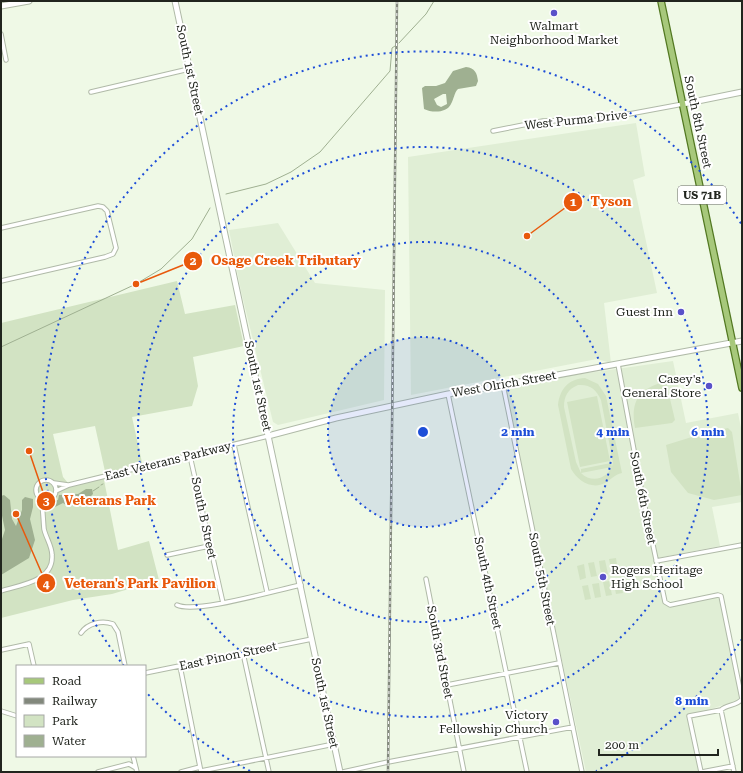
<svg xmlns="http://www.w3.org/2000/svg" width="743" height="773" font-family="'Roboto Serif',serif">
<style>
.built{fill:#e0eed5}
.green{fill:#d2e3c3;fill-rule:evenodd}
.water{fill:#9fb091;fill-rule:evenodd}
.lines{fill:none;stroke-linecap:round;stroke-linejoin:round}
.stream{stroke:#9fb091;stroke-width:1}
.street-casing{stroke:#b0baa8;stroke-width:5.5}
.secondary-casing{stroke:#b0baa8;stroke-width:7}
.primary-casing{stroke:#527821;stroke-width:8}
.street{stroke:#fff;stroke-width:3.5}
.secondary{stroke:#fff;stroke-width:5}
.primary{stroke:#a7c87b;stroke-width:5.5}
.rail-casing{stroke:#82887c;stroke-width:2.5}
.rail{stroke:#fff;stroke-width:1;stroke-dasharray:3;stroke-linecap:butt}
.ring{fill:none;stroke:#1d4ed8;stroke-width:2;stroke-dasharray:2 4}
.poi-dot{fill:#5951c9;stroke:#fff;stroke-width:1.5}
.labels{text-anchor:middle;stroke-width:4;stroke-linejoin:round;paint-order:stroke}
.shield{fill:#fff;stroke:#646662;stroke-width:1}
.shield-label{font-size:11px;font-weight:bold;fill:#21251e}
.poi-label{font-size:12px;fill:#21251e;stroke:#fff;text-anchor:end}
.street-label{font-size:12px;fill:#21251e;stroke:#fff}
.centre{fill:#1d4ed8;stroke:#fff;stroke-width:2}
.ring-label{font-size:12px;text-anchor:middle;font-weight:bold;fill:#1d4ed8;stroke:#fff;stroke-width:4;stroke-linejoin:round;paint-order:stroke}
.leader{fill:none;stroke:#e8590c;stroke-width:1.5}
.callout-dot{fill:#e8590c;stroke:#fff;stroke-width:1.5}
.mark-label{font-size:12px;text-anchor:middle;font-weight:bold;fill:#fff}
.callout-label{font-size:13px;text-anchor:middle;font-weight:bold;fill:#e8590c;stroke:#fff;stroke-width:4;stroke-linejoin:round;paint-order:stroke}
</style>
<rect width="100%" height="100%" fill="#eff9e6"/>
<path class="built" d="M636,123L645,176L633,180L657,293L604,303L611,363L597,359L411,395L408,157Z
M278,223L315,283L385,290L384,400L278,425L273,422L241,291L229,230Z
M673,361L686,423L738,413L742,433V502L712,507L720,546L658,558L665,602L670,605L721,596L742,699L689,716L701,772H586L503,385Z"/>
<path class="green" d="M177,281L185,314L235,305L244,346L193,357L198,386L192,406L132,417L143,467L106,476L95,426L53,434L63,477L68,483L103,475L118,550L149,541L159,580L112,594L73,600L1,618V323Z
M585,378L598,384L606,396L622,473C614,475 612,479 605,483C592,490 578,481 571,469L558,405C560,389 568,379 585,378ZM578,385C590,384 596,389 601,400L613,463C610,477 593,485 581,473L612,467L611,463L581,469V473L576,462L564,407C564,396 568,389 578,385Z
M666,382L675,420L672,423L635,428C630,402 639,387 666,382Z
M597,396L610,461L580,467L567,402Z
M728,428L732,432L742,495L714,500L688,493L671,472L666,445L708,432Z
M616,558L618,571L612,573L609,559Z
M605,560L608,574L601,575L599,561Z
M594,562L597,576L591,577L588,563Z
M584,564L586,578L580,580L577,566Z
M620,579L623,593L616,594L613,580Z
M609,581L612,595L606,596L603,582Z
M599,583L601,597L595,598L592,584Z
M588,585L591,599L585,600L582,586Z"/>
<path class="water" d="M466,67C475,68 477,73 478,81L476,86L458,89C454,93 454,99 451,104C447,113 432,113 424,109L422,88L425,86H436L445,83L453,71ZM443,94H446L447,104L441,107L437,105L434,99Z
M86,489H92L93,494L90,497L81,499L78,504L69,507L63,503L51,509V505L53,501L58,500L59,495L78,494Z
M4,495L10,500L12,519L16,526L22,510V500L25,497L33,499V507L30,519L35,540L29,558L1,575V542L5,530L1,511V496Z"/>
<g class="lines">
<path class="stream" d="M399,43L426,14L434,1
M226,194L266,184L291,172L320,152L390,71L392,48L395,46
M1,347L136,284L161,269L192,239L210,208
M101,485L103,484
M93,491L99,487"/>
<g class="street-casing">
<path id="street" d="M1,34L6,60
M91,92L189,69
M493,131L543,121L597,120L683,104
M1,228L98,206L103,207L107,211L116,248L113,254L105,257L1,281
M618,364L641,488L665,602L670,605L718,595L721,596L742,699C737,706 727,704 721,710L689,716L701,772
M503,385L582,772
M448,394L527,772
M234,445L267,592
M190,456L223,603
M36 490a10 10 0 1 1 20 0a10 10 0 1 1-20 0Z
M54,483L68,485
M56,491L69,485L268,436
M167,555L209,546
M656,561L742,545
M426,579L464,772
M1,591C19,585 54,582 52,555C52,546 46,538 44,529C43,518 43,508 41,498
M177,605C196,614 276,590 301,585
M81,633C88,623 102,620 113,624L118,632L125,666
M1,650L29,644L34,666
M243,653L269,772
M180,666L201,772
M145,673L312,639
M447,685L559,663
M721,710L734,772
M1,711L17,716
M133,756L137,772
M201,771L334,744
M98,772L129,764L136,768
M181,772L200,767
M343,772L388,762L573,727
M702,772L733,766"/>
</g>
<g class="secondary-casing">
<path id="secondary" d="M175,1L340,772
M1,6L29,1
M683,104L742,92
M268,436L336,418L448,394L503,385L742,341"/>
</g>
<g class="primary-casing">
<path id="primary" d="M661,1L742,388"/>
</g>
<use href="#street" class="street"/>
<use href="#secondary" class="secondary"/>
<use href="#primary" class="primary"/>
<g class="rail-casing">
<path id="rail" d="M388,772L397,1"/>
</g>
<use href="#rail" class="rail"/>
</g>
<circle cx="423" cy="432" r="95" fill="#1d4ed8" fill-opacity=".12"/>
<g class="ring">
<circle cx="423" cy="432" r="95"/>
<circle cx="423" cy="432" r="190"/>
<circle cx="423" cy="432" r="285"/>
<path d="M742 639A380 380 0 0 1 596 771M250 771A380 380 0 0 1 145 691M124 666A380 380 0 1 1 742 225"/>
</g>
<g class="poi-dot">
<circle cx="554" cy="13" r="4"/>
<circle cx="681" cy="312" r="4"/>
<circle cx="709" cy="386" r="4"/>
<circle cx="603" cy="577" r="4"/>
<circle cx="556" cy="722" r="4"/>
</g>
<g class="labels">
<rect class="shield" x="678" y="186" width="48" height="18" rx="3"/>
<g class="shield-label">
<text x="702" y="199">US 71B</text>
</g>
<g class="poi-label">
<text x="554" y="30" text-anchor="middle">Walmart<tspan x="554" dy="14">Neighborhood Market</tspan></text>
<text x="673" y="316">Guest Inn</text>
<text x="701" y="383">Casey's<tspan x="701" dy="14">General Store</tspan></text>
<text x="611" y="574" text-anchor="start">Rogers Heritage<tspan x="611" dy="14">High School</tspan></text>
<text x="548" y="719">Victory<tspan x="548" dy="14">Fellowship Church</tspan></text>
</g>
<g class="street-label">
<text transform="translate(190 70) rotate(78)" y="4">South 1st Street</text>
<text transform="translate(576 120) rotate(-6)" y="4">West Purma Drive</text>
<text transform="translate(698 122) rotate(78)" y="4">South 8th Street</text>
<text transform="translate(504 384) rotate(-10)" y="4">West Olrich Street</text>
<text transform="translate(258 386) rotate(78)" y="4">South 1st Street</text>
<text transform="translate(168 461) rotate(-14)" y="4">East Veterans Parkway</text>
<text transform="translate(643 498) rotate(79)" y="4">South 6th Street</text>
<text transform="translate(204 518) rotate(78)" y="4">South B Street</text>
<text transform="translate(542 579) rotate(79)" y="4">South 5th Street</text>
<text transform="translate(488 583) rotate(78)" y="4">South 4th Street</text>
<text transform="translate(440 652) rotate(79)" y="4">South 3rd Street</text>
<text transform="translate(228 656) rotate(-12)" y="4">East Pinon Street</text>
<text transform="translate(325 703) rotate(78)" y="4">South 1st Street</text>
</g>
</g>
<circle cx="423" cy="432" r="6" class="centre"/>
<g class="ring-label">
<text x="518" y="436">2 min</text>
<text x="613" y="436">4 min</text>
<text x="708" y="436">6 min</text>
<text x="692" y="705">8 min</text>
</g>
<path class="leader" d="M527 236L573 202M136 284L193 261M29 451L46 501M16 514L46 583"/>
<g class="callout-dot">
<circle cx="527" cy="236" r="4"/>
<circle cx="136" cy="284" r="4"/>
<circle cx="29" cy="451" r="4"/>
<circle cx="16" cy="514" r="4"/>
<circle cx="573" cy="202" r="10"/>
<circle cx="193" cy="261" r="10"/>
<circle cx="46" cy="501" r="10"/>
<circle cx="46" cy="583" r="10"/>
</g>
<g class="mark-label">
<text x="573" y="206">1</text>
<text x="193" y="265">2</text>
<text x="46" y="505">3</text>
<text x="46" y="588">4</text>
</g>
<g class="callout-label">
<text x="611" y="206">Tyson</text>
<text x="286" y="265">Osage Creek Tributary</text>
<text x="110" y="505">Veterans Park</text>
<text x="140" y="588">Veteran's Park Pavilion</text>
</g>
<rect width="743" height="773" fill="none" stroke="#21251e" stroke-width="4"/>
<rect x="16" y="665" width="130" height="92" fill="#ffffff" stroke="#a6a8a5"/>
<rect x="24" y="678" width="20" height="6" fill="#a7c87b" stroke="#a6a8a5"/>
<text x="52" y="685" font-size="12" fill="#21251e">Road</text>
<rect x="24" y="698" width="20" height="6" fill="#82887c" stroke="#a6a8a5"/>
<text x="52" y="705" font-size="12" fill="#21251e">Railway</text>
<rect x="24" y="715" width="20" height="12" fill="#d2e3c3" stroke="#a6a8a5"/>
<text x="52" y="725" font-size="12" fill="#21251e">Park</text>
<rect x="24" y="735" width="20" height="12" fill="#9fb091" stroke="#a6a8a5"/>
<text x="52" y="745" font-size="12" fill="#21251e">Water</text>
<path d="M599 749v6h119v-6" fill="none" stroke="#21251e" stroke-width="2"/>
<text x="605" y="749" font-size="12" fill="#21251e" stroke="#ffffff" stroke-width="3" paint-order="stroke">200 m</text>
</svg>
